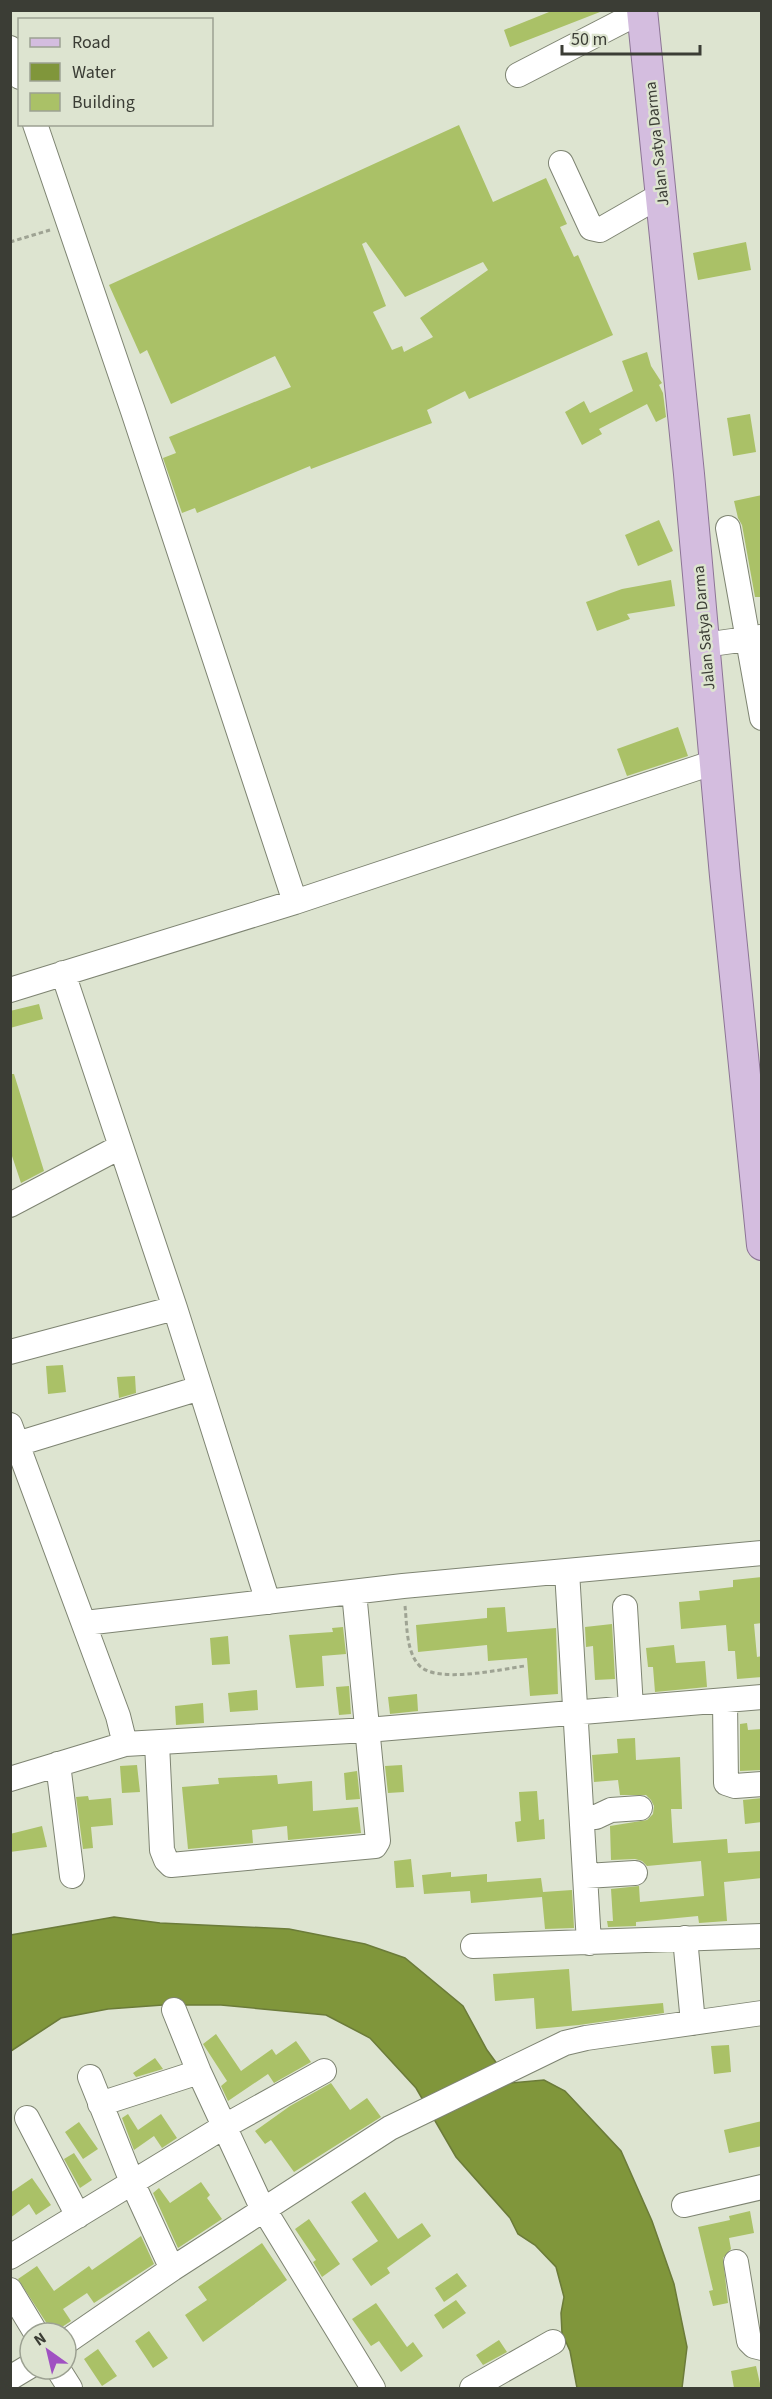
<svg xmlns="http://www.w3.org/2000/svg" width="772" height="2399" font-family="'Source Sans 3',sans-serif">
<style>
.water{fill:#80963b;stroke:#6b7b39;stroke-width:1.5}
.building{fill:#aac167;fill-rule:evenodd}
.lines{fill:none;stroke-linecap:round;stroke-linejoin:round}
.minor-casing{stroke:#7e8472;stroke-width:26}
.major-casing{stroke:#8c7495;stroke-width:32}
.path{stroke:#9ea393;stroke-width:3;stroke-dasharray:4.5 3;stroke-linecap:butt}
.minor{stroke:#fff;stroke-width:24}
.major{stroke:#d4bddf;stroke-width:30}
.labels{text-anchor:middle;stroke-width:5;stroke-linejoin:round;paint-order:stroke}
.street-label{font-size:16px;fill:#3b3d35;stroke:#dde4d0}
</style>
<rect width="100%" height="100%" fill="#dde4d0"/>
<path class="water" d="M114,1917L160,1923L289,1929L365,1944L405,1958L463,2006L487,2050L511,2083L544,2080L565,2091L621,2151L652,2221L674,2284L687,2347L682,2388H577L570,2351L562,2333L561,2313L564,2297L556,2267L535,2245L518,2234L510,2218L456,2157L416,2088L370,2038L326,2015L221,2005H163L108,2009L61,2018L11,2051V1935Z"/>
<path class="building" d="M554,10L600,12L510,47L504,30Z
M459,125L493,202L546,178L567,224L560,227L574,257L578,255L613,335L469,399L465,391L427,410L432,423L311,469L310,466L197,513L195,508L182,513L163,458L176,453L169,437L291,387L275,356L171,404L147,350L140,354L109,285ZM366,242L405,297L483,262L488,270L420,318L433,337L404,352L402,346L392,350L373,312L386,306L362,244Z
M746,242L751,270L698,280L693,253Z
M647,352L651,366L662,383L659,385L663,393L666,417L656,422L647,404L599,429L602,434L582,445L565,412L584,401L590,413L633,391L622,361Z
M750,414L756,452L733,456L727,418Z
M762,495V597H755L742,525L738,518L734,501Z
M659,520L673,551L638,566L625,535Z
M671,580L675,606L627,614L630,619L597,631L586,602L622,589Z
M678,727L688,756L627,776L617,749Z
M39,1004L43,1019L10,1028V1011Z
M10,1074H14L44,1171L21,1183L10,1150Z
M63,1365L66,1392L48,1394L46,1366Z
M135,1376L136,1393L119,1398L117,1377Z
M762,1577V1623L754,1624L757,1657L762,1656V1677L737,1679L735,1651H728L726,1625L681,1629L679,1602L700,1600L699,1591L733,1587V1580Z
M505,1607L507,1632L556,1628L558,1694L530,1696L527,1658L488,1661L487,1645L418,1652L416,1625L487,1618V1608Z
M612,1624L615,1679L595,1680L593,1646L586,1647L585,1627Z
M343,1627L346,1654L322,1656L324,1686L296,1688L289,1635L333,1632L332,1628Z
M228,1636L230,1664L212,1665L210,1638Z
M674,1645L676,1663L705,1661L707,1687L655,1692L653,1667H648L646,1648Z
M349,1686L351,1714L339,1715L336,1687Z
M257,1690L258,1710L230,1712L228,1693Z
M417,1694L418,1711L390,1714L388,1697Z
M203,1703L204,1723L176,1725L175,1706Z
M747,1723L748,1730L762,1729V1770L740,1771V1724Z
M635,1738L636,1760L680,1757L682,1809H671L673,1843L727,1839L728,1853L762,1851V1878L724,1882L727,1921L699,1923L698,1916L636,1922V1926L608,1927L607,1921H613L611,1889L639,1886L640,1902L704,1896L701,1861L647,1866L642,1861L635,1859L611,1860L610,1826L647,1820L653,1814L654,1806L651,1800L646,1795H620L618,1780L594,1782L592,1755L618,1753L617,1739Z
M137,1765L140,1792L122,1793L120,1766Z
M402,1765L404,1792L388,1793L385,1766Z
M357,1771L360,1799L346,1800L344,1773Z
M277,1775L278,1784L312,1781L313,1811L358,1807L361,1833L288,1840L287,1826L252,1830L253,1843L188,1849L182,1787L219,1784L218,1778Z
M537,1791L539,1820L544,1819L545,1839L517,1842L515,1822L521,1821L519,1792Z
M88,1796L89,1800L111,1798L113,1825L91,1827L93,1848L83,1849L76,1797Z
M762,1798V1822L745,1824L743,1800Z
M42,1826L47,1847L10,1852V1834Z
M411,1859L414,1887L396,1888L394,1861Z
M451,1872V1877L487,1874V1882L541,1878L543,1892L572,1890L574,1928L545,1929L542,1897L471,1903L470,1891L424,1894L422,1875Z
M569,1969L572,2011L663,2003L664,2013L579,2025L536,2029L534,1998L495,2001L493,1974Z
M216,2034L241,2071L272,2049L276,2055L296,2041L311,2062L274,2083L268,2074L228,2101L221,2086L227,2081L203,2044Z
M729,2045L731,2072L714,2074L711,2046Z
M155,2058L163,2069L136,2077L133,2073Z
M331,2083L350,2110L367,2098L381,2117L294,2172L271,2140L265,2144L255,2131L290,2106Z
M128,2114L138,2130L161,2114L177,2138L162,2148L154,2136L134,2150L122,2118Z
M762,2121V2146L729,2153L724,2130Z
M79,2122L98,2149L83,2159L65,2132Z
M74,2153L92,2180L80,2188L64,2159Z
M32,2178L51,2205L36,2215L29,2204L10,2218V2193Z
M201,2182L210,2195L207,2198L222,2219L178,2248L153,2193L159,2188L170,2203Z
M365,2192L398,2239L422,2223L431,2236L387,2268L390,2273L371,2286L352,2259L378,2241L351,2202Z
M750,2211L754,2233L729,2238L731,2249L723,2258L728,2303L713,2306L709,2291L713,2290L698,2227L730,2220L729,2216Z
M309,2219L340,2264L322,2277L313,2262L316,2260L295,2229Z
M141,2236L154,2264L94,2303L87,2293L63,2309L71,2321L53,2333L18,2279L37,2266L54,2291L89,2266L92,2270Z
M262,2243L287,2280L203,2342L185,2315L207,2300L198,2287Z
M457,2273L467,2286L444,2302L435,2288Z
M456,2300L466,2313L443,2329L434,2315Z
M376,2303L407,2347L413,2342L423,2356L401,2372L379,2341L371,2346L352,2319Z
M149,2331L168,2358L153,2368L135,2341Z
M499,2340L507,2352L483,2365L476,2355Z
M98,2349L117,2376L102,2386L84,2359Z
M756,2366L761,2388H734L731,2371Z"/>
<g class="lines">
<g class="minor-casing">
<path id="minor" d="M10,48L20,77
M518,75L642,11
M35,124L133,411L295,902
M561,163L591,228L600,230L661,195
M728,528L762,718
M704,645L761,637
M63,973L175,1308L268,1602
M10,990L295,902L715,762
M10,1205L120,1147
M10,1352L175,1308
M10,1425L118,1716L125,1744
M17,1444L200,1388
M567,1571L589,1943
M625,1607L631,1708
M85,1623L403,1586L762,1553
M725,1701L726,1783L735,1786L762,1784
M157,1743L162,1850L166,1860L171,1865L375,1846L378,1841L354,1592
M58,1764L72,1876
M10,1779L125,1744L367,1730L762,1697
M582,1817H596L611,1810L640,1808
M586,1876L635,1873
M685,1938L693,2023
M473,1946L762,1936
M174,2010L199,2072L264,2212
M90,2077L132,2182L172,2269
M100,2104L199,2072
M27,2118L78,2216
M684,2205L762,2187
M265,2211L373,2388
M10,2257L225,2126L324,2071
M736,2262L749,2341L754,2346L762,2348
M10,2290L36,2333
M66,2342L172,2269L390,2128L565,2043L586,2038L762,2013
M58,2369L70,2388
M10,2378L30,2366
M472,2388L553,2342"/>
</g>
<g class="major-casing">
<path id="major" d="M642,10L689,474L725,876L762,1245"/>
</g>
<path class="path" d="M10,242L50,230
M405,1606C407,1624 406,1650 418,1664C434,1685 501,1669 525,1666"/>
<use href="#minor" class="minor"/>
<use href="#major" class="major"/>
</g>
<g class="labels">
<g class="street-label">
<text transform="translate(656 144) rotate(-96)" y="6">Jalan Satya Darma</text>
<text transform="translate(703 628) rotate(-95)" y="6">Jalan Satya Darma</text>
</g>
</g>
<rect width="772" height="2399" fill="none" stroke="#3b3d35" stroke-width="24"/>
<rect x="18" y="18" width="195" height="108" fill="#dde4d0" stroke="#9ca192" stroke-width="1.5"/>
<rect x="30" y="38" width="30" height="9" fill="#d4bddf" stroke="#9ca192" stroke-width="1.5"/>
<text x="72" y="48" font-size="18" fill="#3b3d35">Road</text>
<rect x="30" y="63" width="30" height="18" fill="#80963b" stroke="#9ca192" stroke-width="1.5"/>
<text x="72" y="78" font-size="18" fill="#3b3d35">Water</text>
<rect x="30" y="93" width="30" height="18" fill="#aac167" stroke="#9ca192" stroke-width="1.5"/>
<text x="72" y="108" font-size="18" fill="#3b3d35">Building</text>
<g transform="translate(48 2351) rotate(326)"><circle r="28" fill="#dde4d0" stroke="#9ca192" stroke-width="1.5"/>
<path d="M0-4.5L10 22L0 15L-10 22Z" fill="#a051c2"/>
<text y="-9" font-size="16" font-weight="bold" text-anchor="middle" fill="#3b3d35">N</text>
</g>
<path d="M562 45v9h138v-9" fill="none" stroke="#3b3d35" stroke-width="3"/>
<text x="571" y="45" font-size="18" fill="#3b3d35" stroke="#dde4d0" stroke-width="4.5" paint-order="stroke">50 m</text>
</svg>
